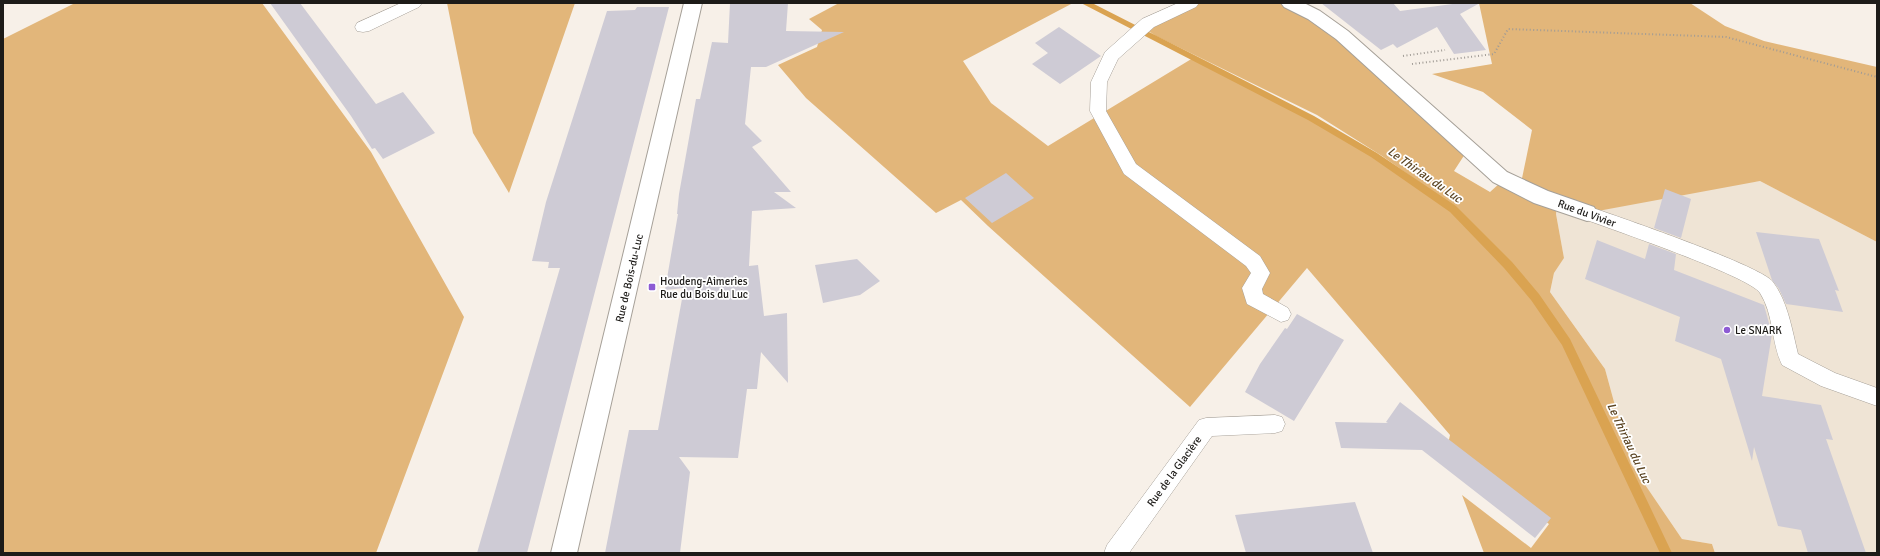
<svg xmlns="http://www.w3.org/2000/svg" width="1880" height="556" font-family="Signika,sans-serif">
<style>
.built{fill:#efe4d5}
.green{fill:#e2b67a}
.lines{fill:none;stroke-linecap:round;stroke-linejoin:round}
.stream{fill:#daa351;fill-rule:evenodd}
.building{fill:#cecbd5}
.service-casing{stroke:#a6a098;stroke-width:1}
.minor-casing{stroke:#a6a098;stroke-width:2}
.path{stroke:#a09b95;stroke-width:2;stroke-dasharray:1 2.5;stroke-linecap:butt}
.service{fill:#fff;fill-rule:evenodd}
.minor{fill:#fff;fill-rule:evenodd}
.poi-dot{fill:#8d5bd4;stroke:#fff;stroke-width:1.5}
.labels{text-anchor:middle;stroke-width:3.5;stroke-linejoin:round;paint-order:stroke}
.street-label{font-size:11px;fill:#1d1b18;stroke:#fff}
.poi-label{font-size:11px;fill:#1d1b18;stroke:#fff;text-anchor:start}
.water-label{font-size:12px;font-style:italic;fill:#5b4422;stroke:#fff}
</style>
<rect width="100%" height="100%" fill="#f7f0e8"/>
<path class="built" d="M1760,181L1877,242V553H1715L1712,544L1682,539L1631,464L1605,369L1550,292L1554,273L1564,258L1556,214L1557,207Z"/>
<path class="green" d="M75,3H262L371,152L464,317L376,553H3V39Z
M447,3H575L509,193L473,133Z
M839,3H1073L963,61L991,103L1048,146L1193,58L1311,118L1374,155L1453,209L1456,208L1382,156L1317,115L1156,36L1147,30L1198,3H1281L1295,10L1352,49L1395,93L1465,154L1454,171L1490,192L1500,183L1557,207L1556,214L1564,258L1554,273L1550,292L1605,369L1631,464L1682,539L1712,544L1715,553H1484L1462,495L1531,548L1549,524L1447,449L1450,435L1307,268L1190,407L988,226L961,200L936,213L806,98L778,65L817,47L822,30L809,19Z
M1479,3H1690L1725,26L1764,41L1877,67V242L1760,181L1587,213L1520,188L1532,130L1483,92L1432,74L1492,64Z"/>
<g class="lines">
<path class="stream" d="M1081,3H1092L1314,116L1377,153L1456,206L1512,262L1539,294L1570,339L1672,553H1660L1562,345L1531,300L1504,268L1450,212L1371,157L1308,120Z"/>
</g>
<path class="building" d="M270,3H300L376,104L403,92L435,133L383,159L375,148L372,149L351,116Z
M730,3H788L786,31L844,32L766,67H751L745,124L762,141L752,147L791,192H774L796,208L752,211L749,266L758,265L764,316L787,313L788,383L761,352L757,389H747L738,458L679,457L690,472L680,553H605L629,430H658L684,288L665,290L678,214H677L679,194L696,99H700L712,42L728,43Z
M1321,3H1393L1400,11L1460,3H1480L1460,14L1486,50L1454,54L1437,27L1397,48L1393,44L1381,50Z
M637,7H669L527,553H477L560,268H548L549,262L532,261L546,202L607,11L635,10Z
M1059,27L1101,56L1060,84L1032,64L1048,53L1035,43Z
M1006,173L1034,198L992,223L965,198Z
M1665,189L1691,199L1681,238L1654,228Z
M1756,232L1819,239L1839,291L1835,290L1843,312L1786,304L1779,289L1772,280Z
M1597,240L1645,259L1649,244L1676,254L1674,270L1764,305L1772,334L1762,396L1821,405L1833,440L1826,439L1866,553H1808L1801,530L1778,526L1754,447L1752,461L1721,359L1675,341L1680,317L1585,279Z
M857,259L880,281L860,295L823,303L815,265Z
M1297,314L1344,340L1294,421L1245,392L1260,364L1285,328L1287,329Z
M1400,402L1551,518L1535,538L1422,450L1341,448L1335,422L1388,423L1386,422Z
M1355,502L1373,553H1246L1235,515Z"/>
<g class="lines">
<g class="service-casing">
<path id="service" d="M401,3H422L419,7L369,31L363,32L357,31L355,27L357,23Z
M1178,3H1199L1196,7L1154,27L1118,59L1107,82L1106,111L1136,164L1260,256L1270,273L1262,289L1263,294L1288,308L1291,314L1288,320L1281,322L1247,304L1242,288L1251,273L1246,266L1124,174L1090,111L1091,82L1105,52L1142,19Z
M1587,206C1614,215 1762,266 1773,282C1788,302 1792,330 1798,354L1835,373L1877,388V406L1821,386L1782,365C1771,342 1774,315 1760,293C1749,276 1608,228 1581,218L1578,213L1581,208Z
M1275,415L1282,417L1285,424L1282,431L1275,433L1212,436L1129,553H1104L1107,545L1199,420L1206,418Z"/>
</g>
<g class="minor-casing">
<path id="minor" d="M684,3H702L577,553H551Z
M1281,3H1304L1320,11L1348,31L1507,172L1548,191L1594,207L1597,213L1594,219L1587,221L1534,203L1493,182L1336,39L1308,19L1284,7Z"/>
</g>
<path class="path" d="M1403,56L1445,50
M1412,64L1494,54L1508,29L1726,37L1877,77"/>
<use href="#service" class="service"/>
<use href="#minor" class="minor"/>
</g>
<g class="poi-dot">
<rect x="648" y="283" width="8" height="8" rx="2"/>
<circle cx="1727" cy="330" r="4"/>
</g>
<g class="labels">
<g class="street-label">
<text transform="translate(1587 213) rotate(20)" y="4">Rue du Vivier</text>
<text transform="translate(629 278) rotate(-77)" y="4">Rue de Bois-du-Luc</text>
<text transform="translate(1174 471) rotate(-54)" y="4">Rue de la Glacière</text>
</g>
<g class="poi-label">
<text x="660" y="285">Houdeng-Aimeries<tspan x="660" dy="13">Rue du Bois du Luc</tspan></text>
<text x="1735" y="334">Le SNARK</text>
</g>
<g class="water-label">
<text transform="translate(1425 175) rotate(35)" y="4">Le Thiriau du Luc</text>
<text transform="translate(1629 443) rotate(65)" y="4">Le Thiriau du Luc</text>
</g>
</g>
<rect width="1880" height="556" fill="none" stroke="#1d1b18" stroke-width="8"/>
</svg>
